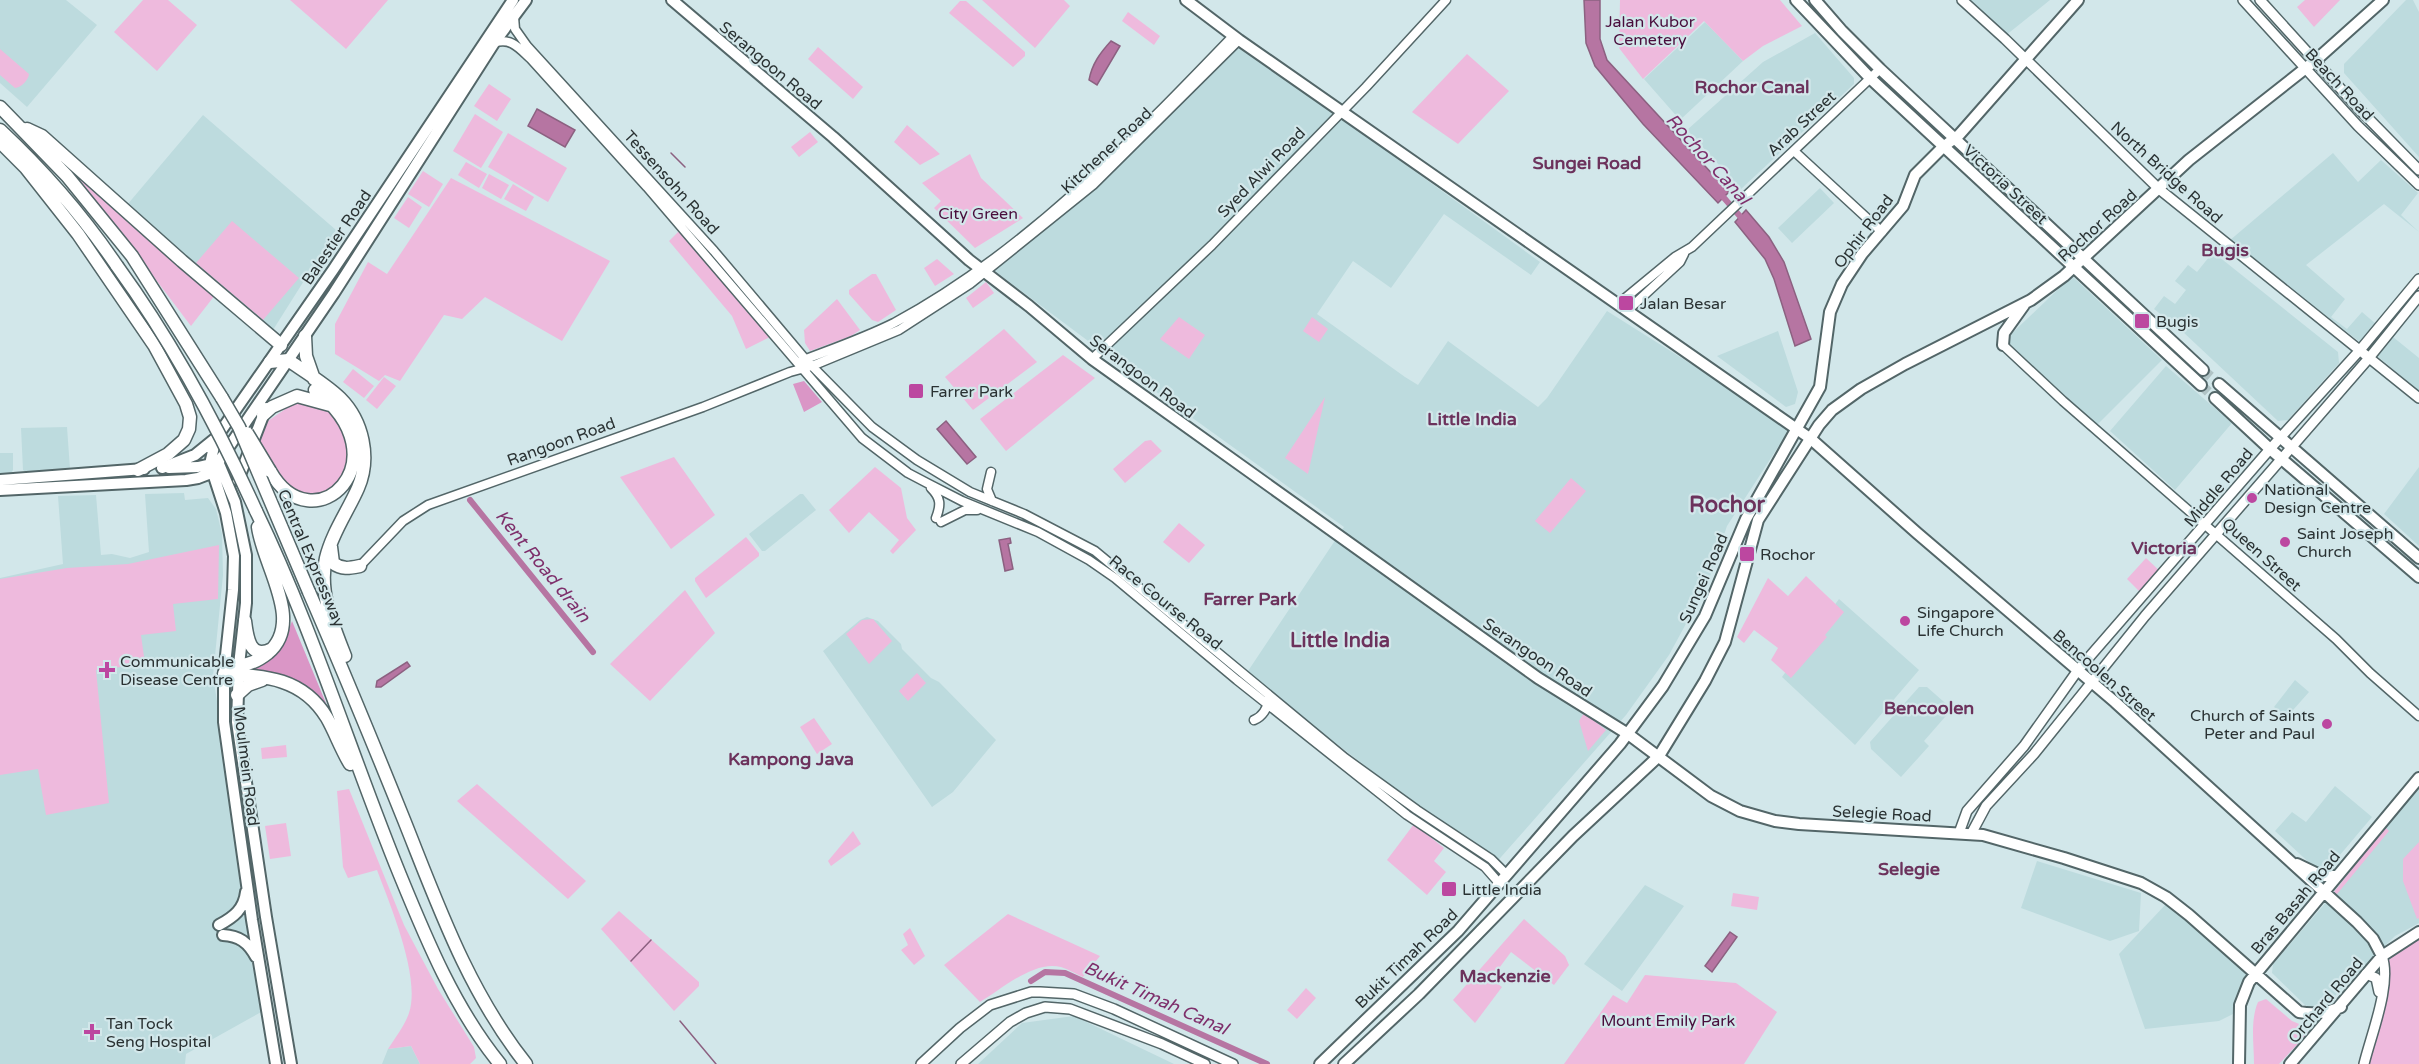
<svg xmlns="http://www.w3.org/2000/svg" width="2419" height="1064" font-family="'Varela Round',sans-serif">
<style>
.built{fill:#bddbde}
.green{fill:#eebadd}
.forest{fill:#da96c6}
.water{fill:#b675a2;stroke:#8c6181;stroke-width:1.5}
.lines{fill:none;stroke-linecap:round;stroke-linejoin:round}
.stream{stroke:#8c6181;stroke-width:1.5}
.canal{stroke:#b675a2;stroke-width:6}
.primary-tunnel{stroke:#b0c3c5;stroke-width:10;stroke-dasharray:10 5;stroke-linecap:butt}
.tertiary-casing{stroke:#536668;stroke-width:11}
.secondary-casing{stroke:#536668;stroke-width:12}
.primary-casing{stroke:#536668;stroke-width:14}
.trunk-casing{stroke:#536668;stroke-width:14}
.motorway-casing{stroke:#536668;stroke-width:15}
.tertiary{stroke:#fff;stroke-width:8}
.secondary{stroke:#fff;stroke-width:9}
.primary{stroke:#fff;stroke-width:10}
.trunk{stroke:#fff;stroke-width:10}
.motorway{stroke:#fff;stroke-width:12}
.motorway-bridge-casing{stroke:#536668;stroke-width:15;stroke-linecap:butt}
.motorway-bridge{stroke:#fff;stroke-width:12}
.poi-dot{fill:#bc47a0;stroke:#d2e7ea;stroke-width:2}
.labels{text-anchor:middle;stroke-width:4.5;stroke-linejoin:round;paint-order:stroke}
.park-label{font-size:16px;fill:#490d3c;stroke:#d2e7ea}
.street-label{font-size:16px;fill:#2a3233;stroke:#d2e7ea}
.poi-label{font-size:16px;fill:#2a3233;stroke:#d2e7ea;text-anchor:start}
.neighbourhood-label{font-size:18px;font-weight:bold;fill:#6c325c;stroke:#d2e7ea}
.water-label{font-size:18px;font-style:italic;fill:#7e2f6b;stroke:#d2e7ea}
.quarter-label{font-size:20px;font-weight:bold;fill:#6c325c;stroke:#d2e7ea}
.district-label{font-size:22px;font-weight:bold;fill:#6c325c;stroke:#d2e7ea}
</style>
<rect width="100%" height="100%" fill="#d2e7ea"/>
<path class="built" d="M0,0H66L97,25L27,107L0,83Z
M1965,0H2050L2005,36Z
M2406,0H2413L2419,12V157L2344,73V64Z
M1705,22L1743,61L1680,120L1644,79Z
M1815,33L1854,78V84L1741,189L1687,130L1763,62Z
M1240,45L1540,262L1531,275L1444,214L1391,288L1353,261L1317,314L1405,377L1418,385L1448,341L1538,407L1547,398L1607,311L1791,427L1727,526L1707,585L1669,655L1626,715L1494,865L1246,674L1344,527L1155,391L988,266Z
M203,115L336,230L273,330L127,205Z
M2333,153L2358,182L2381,160L2418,193L2401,215L2419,232L2384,204L2306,265L2345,299L2331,317L2347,329L2362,312L2376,324L2360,342L2229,241Z
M1820,188L1834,203L1792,243L1778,228Z
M2213,252L2338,352L2339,363L2288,420L2278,421L2182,331L2154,309L2164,296L2175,304L2186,290L2175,281L2188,265L2197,272Z
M2072,276L2162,360L2097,425L2005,340Z
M1778,331L1798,392L1795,404L1786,407L1717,356Z
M2393,337L2419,358V391L2377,356Z
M2166,366L2232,423L2175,490L2110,431Z
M67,427L70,469L26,472L23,470L21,428Z
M0,453H13V470L11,473L0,474Z
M2419,467V546L2384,514Z
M184,493L185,500L208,498L216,509L222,534L223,575L213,676L233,802L252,965L263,1011L186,1054L185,1064H0V578L63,564L58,496L96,495L101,555L112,554L130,558L149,552L145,494Z
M800,494H803L816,510L765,551H762L749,534Z
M1839,599L1919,670L1855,745L1782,677Z
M867,617L878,621L901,644L902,649L931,678L939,682L996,740L953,792L932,807L823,651L860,620Z
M2295,680L2309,692L2286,718L2274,707Z
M1919,687H1927L1952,709L1924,741L1929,746L1901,777L1871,749L1870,742Z
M2419,784V923L2395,936L2326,1005L2311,1008L2305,1005L2272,973L2273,964L2328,900Z
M2335,786L2372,817L2329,868L2323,871L2316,869L2275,831L2292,812L2306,822Z
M2037,861L2141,893L2139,931L2110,941L2021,908Z
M1645,885L1684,906L1622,991L1584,964Z
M2167,903L2240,964L2248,976L2235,1000L2233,1014L2219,1021L2145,1029L2119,954Z
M1074,1016L1174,1064H978L1022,1023Z
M411,1046L420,1064H382L388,1049Z"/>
<path class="green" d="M143,0H168L197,25L157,71L114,32Z
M290,0H388L346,49Z
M982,0H1064L1070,6L1035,48Z
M1620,0H1780L1802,26L1763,46L1743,61L1704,21L1643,79L1619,48Z
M2305,0H2340L2314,27L2297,7Z
M960,1H966L1025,52V56L1013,67L949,13Z
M1128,12L1160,36L1154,45L1122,21Z
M818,47L863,87L853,99L808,59Z
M0,49L29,74C29,79 21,88 15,88L0,75Z
M1467,54L1509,91L1458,144L1412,112Z
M489,84L511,99L497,121L474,106Z
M475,114L503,132L481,168L453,151Z
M907,125L940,154L920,165L894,142Z
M810,132L818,142L799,157L791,147Z
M508,133L567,168L548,202L488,167Z
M970,154L981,178L1023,218L975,248L934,208L941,201L922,183Z
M466,162L487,174L479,188L458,175Z
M423,171L443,184L429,207L408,194Z
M74,172L215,295L191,326Z
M489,174L509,185L501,199L482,188Z
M451,178L610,261L562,341L485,297L462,319L444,315L400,381L385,375L379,381L335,354V324L368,262L387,274Z
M513,184L534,197L526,211L504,199Z
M408,197L422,207L409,228L394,218Z
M232,221L299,278L263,320L196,263Z
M682,228L774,335L746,349L732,316L669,241Z
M937,259L954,274L935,286L924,268Z
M872,274H876L896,310L878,322L872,320L849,294V290Z
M986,282L994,293L973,308L966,298Z
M837,299L860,330L851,336L810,351L805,343L804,330Z
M1179,317L1205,335L1189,359L1160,339Z
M1312,317L1328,329L1319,342L1303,331Z
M1004,329L1037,362L973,410L945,377Z
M1063,355L1095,378L1006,451L980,419Z
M353,369L374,386L364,398L343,382Z
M384,377L396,386L377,409L366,400Z
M1325,397L1308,474L1285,458Z
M297,401L316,405L336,415L351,447L345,478C339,482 333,489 326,492C292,505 274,466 259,444L268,421Z
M1151,440L1162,451L1125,483L1113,469L1145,441Z
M674,457L715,515L671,549L620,477Z
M875,467L901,488L907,518L916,530L893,554L890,551L899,540L869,512L849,533L829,510Z
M1571,478L1586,491L1550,533L1535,521Z
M1179,523L1205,545L1189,563L1163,542Z
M746,537L759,553V556L706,598L695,581V578Z
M219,545L218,599L173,604L176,631L141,635L145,664L96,670L109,803L46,815L38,769L0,775V579L67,568L128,564Z
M2146,558L2165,576L2145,597L2127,579Z
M1806,576L1844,612L1825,635L1827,637L1791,678L1771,660L1778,648L1754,630L1744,643L1737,637L1768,578L1788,596Z
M685,590L715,633L650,701L610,664Z
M873,619L892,641L869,664L846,634L862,620Z
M917,673L926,683L908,701L899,691Z
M1584,713L1606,730L1588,751L1579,721Z
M814,718L832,744L817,754L800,727Z
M286,745L287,757L262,759L261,748Z
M477,784L586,881L568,899L457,801Z
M349,789L404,925L438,989L474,1047L476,1058L470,1064H420L411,1046L388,1049C395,1038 405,1025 409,1013C421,977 390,905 377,870L348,878L343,867L337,791Z
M286,823L291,856L270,859L265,826Z
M1414,824L1444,848L1434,861L1446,872L1427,895L1387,860Z
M2385,827L2389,831L2337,894L2334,892Z
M853,831L861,844L831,866L828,861Z
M2419,842V918L2417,919L2403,881V859Z
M1733,893L1759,897L1757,910L1731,906Z
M619,911L699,982V986L674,1011L601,929Z
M1008,914L1100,956L1083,977C1076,974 1068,969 1061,967C1034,960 1002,989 980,1002L944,965Z
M1524,919L1565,956L1569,965L1554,985L1511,952L1491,979L1502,987L1475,1023L1453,1000Z
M910,928L925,956L914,965L901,950L908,945L903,934Z
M2419,937V1064H2368L2387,987L2388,961L2398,951Z
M1645,975L1736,983L1777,1012L1744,1064H1564L1613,995L1627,1003Z
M1306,988L1316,998L1297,1019L1287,1010Z
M2266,999L2292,1021L2304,1026L2308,1033L2279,1064H2254C2254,1044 2250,1021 2258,1002Z"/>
<path class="forest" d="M804,381L822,402L804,412L793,384Z
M292,621L330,713C304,677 290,675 248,671C270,659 285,645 292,621Z"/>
<path class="water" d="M1584,0H1600V39L1607,60L1729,192L1718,203L1643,124L1595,66L1586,43Z
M1111,41L1120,46L1097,85L1089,80C1092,64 1100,53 1111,41Z
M537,109L575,130L565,147L528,126Z
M1746,210L1769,237L1784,262L1811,339L1795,346L1774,279L1765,259L1735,222Z
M946,421L976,457L967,464L937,429Z
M1010,538L1011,543L1008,544L1013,569L1005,571L999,540Z
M407,662L410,666L381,687H376L377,681Z
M1730,932L1737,937L1712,972L1705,966Z"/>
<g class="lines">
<path class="stream" d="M671,153L685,167
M631,961L651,940
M680,1021L716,1064"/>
<path class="canal" d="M1718,191L1745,222
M470,500L593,652
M1031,981L1045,972L1065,973L1267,1064"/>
<path class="primary-tunnel" d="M2203,370L2219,384
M2201,385L2215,398"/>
<g class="tertiary-casing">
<path id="tertiary" d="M514,17L515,29L527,46L714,251L806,360L872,427L917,460L970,492L1024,514L1095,551L1345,758L1417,810L1491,859L1506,874
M494,43C511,37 519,48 531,59L647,187L862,438L908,473L927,483L962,501L1038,532L1089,560L1115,578L1237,680L1407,815L1485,867L1499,883
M1794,151L1882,232
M1618,304L1675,257L1692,247L1880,69
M1628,310L1680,262L1684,254
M2003,345L2063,401L2336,639L2370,673L2419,716
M1092,359L1212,245L1366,87L1446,0
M801,361C832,349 864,338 894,323C1023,254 1132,141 1233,36
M991,472L987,489L992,501
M931,488C941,498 941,505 936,518
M941,522L965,510H977
M360,566L403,521L428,505L703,407L790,372L812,366L899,330L970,284L1093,185L1239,40
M1254,720C1262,717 1268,708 1268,700"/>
</g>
<g class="secondary-casing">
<path id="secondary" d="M1962,0L2005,39L2159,189L2419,398
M2243,0L2358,126L2419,185
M2260,0L2360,110L2419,170
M1959,833L1967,811L2024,746L2078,670L2270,449L2360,350L2419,279
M1971,834L1986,806L2034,754L2145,616L2369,358L2419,296
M2366,974L2376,978L2379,992
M921,1064L960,1028L990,1005L1031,992H1040L1074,994L1114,1009L1233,1064
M961,1064L1010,1022L1026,1013L1045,1007L1070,1009L1162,1044L1205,1064
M2364,1064C2371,1035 2392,984 2382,956"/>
</g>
<g class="primary-casing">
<path id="primary" d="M672,0L833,137L969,260L1029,306L1092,359L1538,678L1628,734L1711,796L1740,811L1775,821L1799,824L1983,835L2064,858L2141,883L2166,897L2189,915L2299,1012C2315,1015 2326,1013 2341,1007
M1186,0L1239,40L1811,439L1917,533L2115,702L2357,922L2373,939L2382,956
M1796,0L1871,79L2201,385
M1815,0L1842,31L1880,69L2203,370
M2219,384L2419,558
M2215,398L2270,449L2419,577
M216,438L210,464L226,513L234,556L233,590L224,674V722L252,920L276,1064
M219,464L235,502L246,555V603L239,665L237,722L266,917L291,1064
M162,468L195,455L216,438L333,270L513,0
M169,468L198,467L215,463
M0,480L144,469
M238,480L266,408
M0,490L186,480L198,478L211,473L334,293L494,43L526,0
M2297,864L2322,876H2335
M219,925C234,917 244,909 246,892
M223,935C239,936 248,942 256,957
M2239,1064L2240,1005L2249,982L2419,778
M2290,1064L2382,956L2419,932"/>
</g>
<g class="trunk-casing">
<path id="trunk" d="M2003,345L2004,333L2024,305
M1320,1064L1458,931L1620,744L1663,686L1705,616L1746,519L1820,387L1830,312L1842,284L1862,254L1903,206L1915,175L1943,147L1959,135L2078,0
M1344,1064L1419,994L1573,836L1659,756L1705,681L1725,642L1758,520L1819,425L1832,410L1861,389L1905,364L2031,300L2064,276L2189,160L2316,60L2383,0"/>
</g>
<g class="motorway-casing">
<path id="motorway" d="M0,107L67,176L132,256L222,398
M27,129L42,136L182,261L281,345
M0,130C45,172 83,216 117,266
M0,142L26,168L78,234L154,345L186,404L190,417L189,429L184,440L168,454L138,470
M305,336L306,356L314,379
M270,362L288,360C304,371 327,385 340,398C363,421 371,458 358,488C348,511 332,533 326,558C318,591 333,625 345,656
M263,415L272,407L297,396L330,405
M270,471C313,547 406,460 315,390
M256,511C313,629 351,755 400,875C427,941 455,1009 500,1064
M331,547L333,563C342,570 350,568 360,566
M309,592C342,668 373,743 404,820C438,905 468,991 526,1064
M245,621C247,638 250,660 272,649
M225,665C243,666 253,665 268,653C305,622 263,566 258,527
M224,674C266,676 303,678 327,718C335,732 341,749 350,764
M237,695L248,685L262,680"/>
</g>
<use href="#tertiary" class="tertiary"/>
<use href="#secondary" class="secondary"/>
<use href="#primary" class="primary"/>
<use href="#trunk" class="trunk"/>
<use href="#motorway" class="motorway"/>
<g class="motorway-bridge-casing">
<path id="motorway-bridge" d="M117,266C173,343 217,425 256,511
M222,398L239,427L309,592
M247,433L270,471"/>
</g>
<use href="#motorway-bridge" class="motorway-bridge"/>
</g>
<g class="poi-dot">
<rect x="1618" y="295" width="16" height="16" rx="3"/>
<rect x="2134" y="313" width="16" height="16" rx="3"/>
<rect x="908" y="383" width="16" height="16" rx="3"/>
<circle cx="2252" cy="498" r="6"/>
<circle cx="2285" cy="542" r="6"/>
<rect x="1739" y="546" width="16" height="16" rx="3"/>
<circle cx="1905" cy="621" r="6"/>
<path d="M104 661h6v6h6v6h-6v6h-6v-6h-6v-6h6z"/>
<circle cx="2327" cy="724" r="6"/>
<rect x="1441" y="881" width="16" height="16" rx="3"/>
<path d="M89 1023h6v6h6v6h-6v6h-6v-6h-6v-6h6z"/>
</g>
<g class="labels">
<g class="park-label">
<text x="1650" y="27">Jalan Kubor<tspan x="1650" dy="18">Cemetery</tspan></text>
<text x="978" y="219">City Green</text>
<text x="1668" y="1026">Mount Emily Park</text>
</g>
<g class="street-label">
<text transform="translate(771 65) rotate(40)" y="6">Serangoon Road</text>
<text transform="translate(2340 84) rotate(47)" y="6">Beach Road</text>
<text transform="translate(1801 123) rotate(-43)" y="6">Arab Street</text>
<text transform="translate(1106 150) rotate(-43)" y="6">Kitchener Road</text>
<text transform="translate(1261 172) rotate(-46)" y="6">Syed Alwi Road</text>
<text transform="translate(2167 172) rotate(42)" y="6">North Bridge Road</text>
<text transform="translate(672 182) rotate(48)" y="6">Tessensohn Road</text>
<text transform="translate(2006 184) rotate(43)" y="6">Victoria Street</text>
<text transform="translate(2097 225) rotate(-42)" y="6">Rochor Road</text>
<text transform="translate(1863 231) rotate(-53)" y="6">Ophir Road</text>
<text transform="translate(336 237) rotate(-56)" y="6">Balestier Road</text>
<text transform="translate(1143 376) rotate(37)" y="6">Serangoon Road</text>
<text transform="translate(561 441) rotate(-20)" y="6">Rangoon Road</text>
<text transform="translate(2218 487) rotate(-50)" y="6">Middle Road</text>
<text transform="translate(2262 554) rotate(42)" y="6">Queen Street</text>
<text transform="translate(312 558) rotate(67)" y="6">Central Expressway</text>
<text transform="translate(1703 578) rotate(-66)" y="6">Sungei Road</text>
<text transform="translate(1166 602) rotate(39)" y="6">Race Course Road</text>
<text transform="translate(1538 657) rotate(34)" y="6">Serangoon Road</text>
<text transform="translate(2105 675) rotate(41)" y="6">Bencoolen Street</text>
<text transform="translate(247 766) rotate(83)" y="6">Moulmein Road</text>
<text transform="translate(1882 813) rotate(3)" y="6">Selegie Road</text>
<text transform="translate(2295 902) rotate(-50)" y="6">Bras Basah Road</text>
<text transform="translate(1406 958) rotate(-44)" y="6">Bukit Timah Road</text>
<text transform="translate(2325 1000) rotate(-50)" y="6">Orchard Road</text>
</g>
<g class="poi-label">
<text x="1640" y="309">Jalan Besar</text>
<text x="2156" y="327">Bugis</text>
<text x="930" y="397">Farrer Park</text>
<text x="2264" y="495">National<tspan x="2264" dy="18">Design Centre</tspan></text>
<text x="2297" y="539">Saint Joseph<tspan x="2297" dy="18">Church</tspan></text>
<text x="1760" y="560">Rochor</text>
<text x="1917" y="618">Singapore<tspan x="1917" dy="18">Life Church</tspan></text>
<text x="120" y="667">Communicable<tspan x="120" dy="18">Disease Centre</tspan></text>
<text x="2315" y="721" text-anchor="end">Church of Saints<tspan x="2315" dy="18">Peter and Paul</tspan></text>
<text x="1462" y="895">Little India</text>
<text x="106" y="1029">Tan Tock<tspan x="106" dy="18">Seng Hospital</tspan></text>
</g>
<g class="neighbourhood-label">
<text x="1752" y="93">Rochor Canal</text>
<text x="1587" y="169">Sungei Road</text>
<text x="2225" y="256">Bugis</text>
<text x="1472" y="425">Little India</text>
<text x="2164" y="554">Victoria</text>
<text x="1250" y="605">Farrer Park</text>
<text x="1929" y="714">Bencoolen</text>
<text x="791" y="765">Kampong Java</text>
<text x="1909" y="875">Selegie</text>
<text x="1505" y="982">Mackenzie</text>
</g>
<g class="water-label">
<text transform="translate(1708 159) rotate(48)" y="6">Rochor Canal</text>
<text transform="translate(543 566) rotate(51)" y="6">Kent Road drain</text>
<text transform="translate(1156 998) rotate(24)" y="6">Bukit Timah Canal</text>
</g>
<g class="quarter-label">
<text x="1340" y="647">Little India</text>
</g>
<g class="district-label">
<text x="1727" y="512">Rochor</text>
</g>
</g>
</svg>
